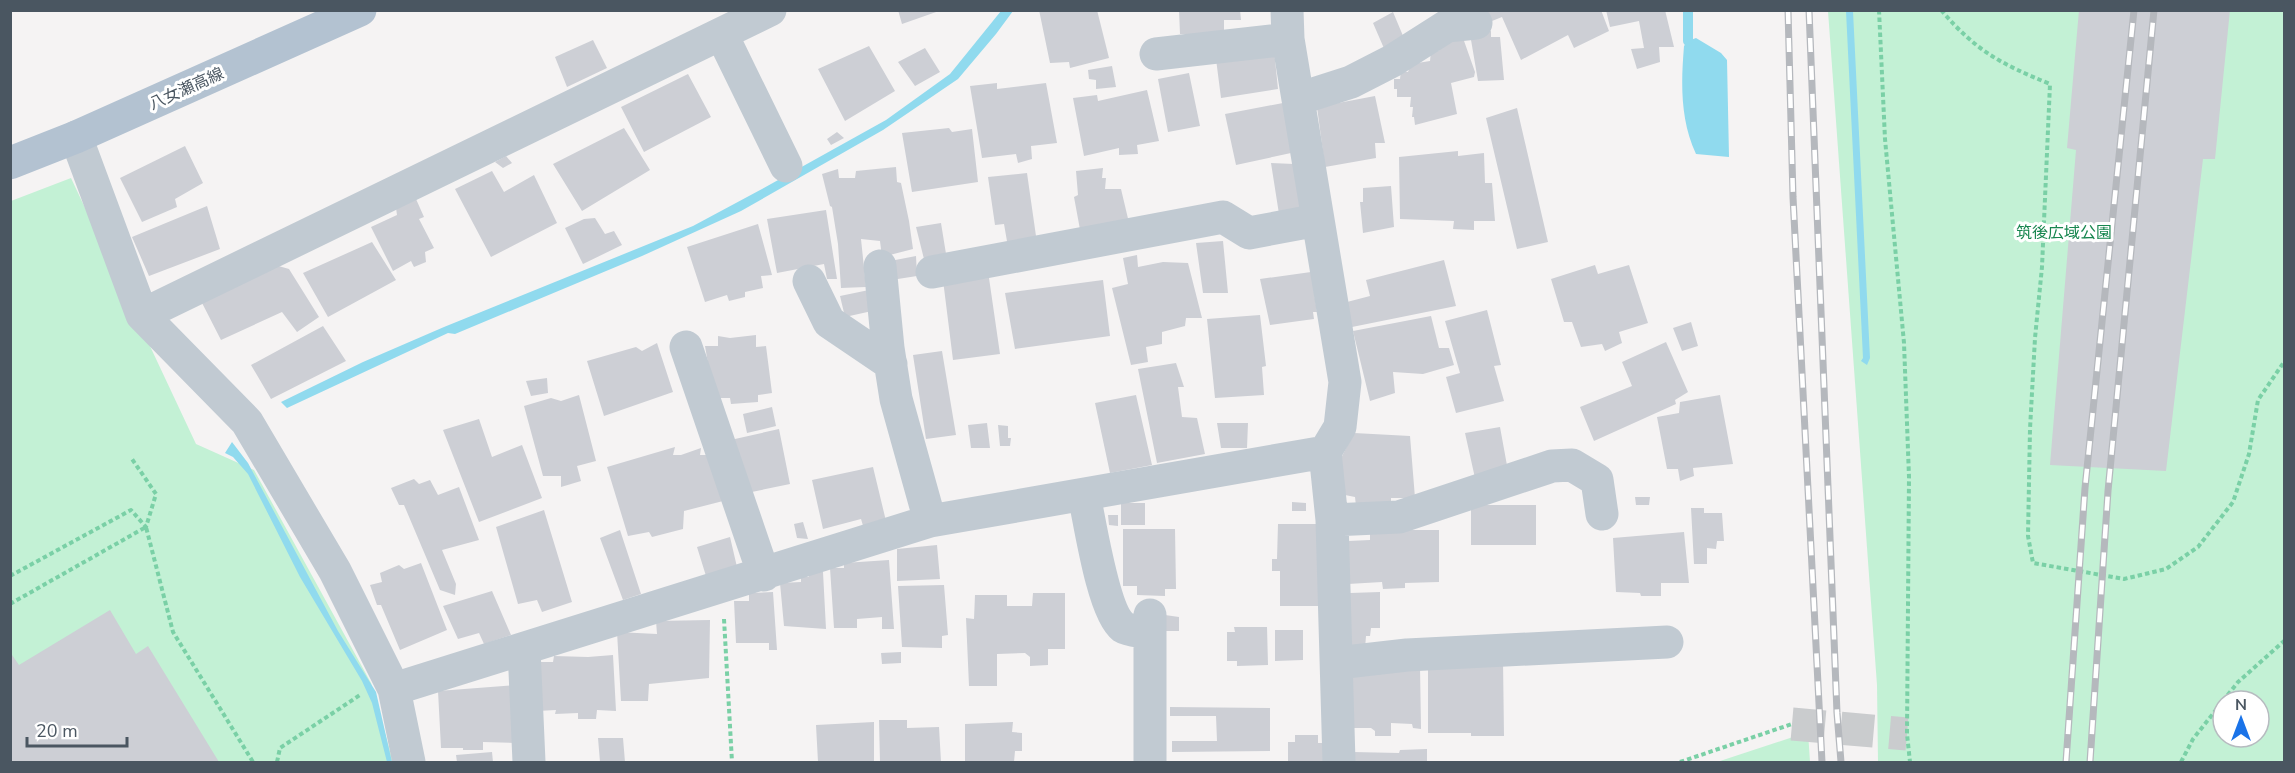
<svg xmlns="http://www.w3.org/2000/svg" width="2295" height="773" font-family="'Nunito Sans','Noto Sans JP',sans-serif">
<style>
.green{fill:#c3f1d5;fill-rule:evenodd}
.water{fill:#90daee}
.lines{fill:none;stroke-linecap:round;stroke-linejoin:round}
.stream{stroke:#90daee;stroke-width:10}
.building{fill:#cdcfd5}
.minor-tunnel{stroke:#caccce;stroke-width:33;stroke-dasharray:33 16;stroke-linecap:butt}
.path{stroke:#7ad0a6;stroke-width:4;stroke-dasharray:4.5 3;stroke-linecap:butt}
.minor{stroke:#c1cad2;stroke-width:33}
.major{stroke:#b3c2d1;stroke-width:33}
.rail-casing{stroke:#b5b8bd;stroke-width:7}
.rail{stroke:#fff;stroke-width:4.5;stroke-dasharray:14;stroke-linecap:butt}
.labels{text-anchor:middle;stroke-width:6;stroke-linejoin:round;paint-order:stroke}
.street-label{font-size:16px;fill:#4a5661;stroke:#fff}
.park-label{font-size:16px;fill:#17864f;stroke:#fff}
</style>
<rect width="100%" height="100%" fill="#f5f3f3"/>
<path class="green" d="M1828,11H2284V762H1878L1877,685ZM2223,701H2259V737H2223Z
M71,178L196,444L254,470L371,683L393,762H11V201Z
M1808,732L1810,762H1717Z"/>
<path class="water" d="M1001,11H1013L996,34L958,79L883,130L741,211L642,256L455,334L448,333L287,408L281,402L363,362L444,327L693,226L762,189L886,120L950,74Z
M1846,11H1853L1870,358L1867,365L1861,361L1863,358Z
M1696,38L1721,53L1727,60L1729,157L1696,154C1680,119 1681,83 1684,46L1688,41Z
M232,442L248,463L338,631L376,692L392,762H387L372,703L362,681L300,577L248,474L233,457L225,453Z"/>
<g class="lines">
<path class="stream" d="M1688,10V41"/>
</g>
<path class="building" d="M898,10H939V11L902,24Z
M1039,10H1097L1109,58L1070,68L1069,62L1050,63Z
M1179,10H1240L1241,20H1224V34H1180Z
M1486,10H1601L1609,31L1574,48L1568,35L1521,60L1502,17L1492,21Z
M1606,10H1665L1674,47H1659L1660,62L1637,69L1631,49L1644,48L1639,21L1610,27Z
M2079,10H2230L2215,159H2203L2166,471L2050,465L2076,150L2067,148Z
M1393,12L1406,43L1386,53L1373,23Z
M1491,31V37H1500L1504,80L1478,81L1470,34Z
M1463,38L1475,72L1474,77L1451,83L1457,114L1415,125L1414,117H1412L1413,107H1410L1411,97H1397V89H1394V79H1400L1401,71L1408,72L1411,64L1430,61L1431,51H1439L1440,44Z
M593,40L607,68L567,87L555,57Z
M869,46L895,91L845,121L818,69Z
M925,48L940,72L915,86L898,62Z
M1274,50L1278,89L1221,98L1216,59Z
M1112,66L1116,87L1096,89V80L1089,79L1088,70Z
M1189,73L1200,126L1168,132L1158,79Z
M688,74L711,117L644,152L621,107Z
M997,83V89L1046,83L1057,143L1031,146L1032,159L1018,163L1016,154L982,158L970,86Z
M1147,90L1159,141L1137,145L1138,154L1119,155V148L1084,156L1073,98L1097,95L1098,101Z
M1375,96L1385,143H1375L1376,158L1325,167L1317,107Z
M1283,103L1291,153L1236,165L1225,114Z
M1517,108L1548,242L1517,249L1486,118Z
M624,128L650,170L582,211L553,164Z
M949,128L952,132L972,129L978,182L912,192L902,133Z
M837,132L844,138L831,145L827,139Z
M185,146L203,183L175,199L177,207L142,222L120,178Z
M1458,151V156L1484,153L1485,183H1492L1495,221H1474V230L1453,229L1454,221L1400,219L1399,157Z
M506,156L512,163L503,168L495,162Z
M1271,163L1294,164L1301,212L1279,214Z
M896,167L897,182L901,183L909,221L913,249L882,257L880,241L861,239L866,287L841,288L838,244L832,207L830,206L822,174L838,169L839,178H855L856,171Z
M1103,168L1102,178H1106L1105,189H1121L1130,227L1081,235L1074,197L1078,195L1076,171Z
M492,171L504,192L534,175L557,223L491,257L455,189Z
M1027,173L1037,243L1008,247L1004,224L995,225L988,177Z
M1391,186L1394,227L1363,233L1360,202H1363V188Z
M416,199L424,217L419,219L434,248L425,252L426,262L414,267L411,261L393,271L371,227L397,215L396,208Z
M207,206L220,249L149,276L132,237Z
M826,210L837,279H827L824,264L777,273L767,219Z
M595,218L605,234L614,231L622,245L583,264L565,228L584,219Z
M941,223L947,260L925,263L916,227Z
M758,224L772,275L761,276L763,288L745,292V297L729,301L727,295L705,302L687,247Z
M1223,241L1228,293H1203L1196,243Z
M372,242L396,280L328,317L303,273Z
M1137,255L1138,267L1163,262L1188,263L1202,318H1186L1185,326L1162,332V344L1146,347L1148,362L1131,365L1112,288L1128,284L1123,258Z
M916,256L917,276L885,281V262Z
M1444,260L1456,306L1352,327L1347,302L1370,296L1366,280Z
M268,263L289,269L319,317L297,332L282,312L221,340L200,299Z
M1595,265L1598,274L1629,265L1648,323L1619,332L1622,343L1605,351L1602,344L1581,347L1572,322H1564L1551,279Z
M1311,272L1317,312H1313L1314,319L1270,325L1260,279Z
M989,278L1000,354L953,360L943,280Z
M1103,280L1110,336L1015,349L1005,293Z
M869,290L872,311L845,317L840,296Z
M1487,310L1501,365L1494,366L1504,401L1456,413L1446,377L1460,373L1445,321Z
M1260,315L1266,366L1262,367L1264,395L1215,398L1207,319Z
M1431,316L1439,348H1449L1454,365L1423,374L1393,372L1395,393L1370,401L1353,331Z
M1691,322L1698,346L1682,351L1673,328Z
M323,326L346,361L271,399L251,365Z
M756,335V347L766,346L772,393L758,395V402L731,404L730,398H714L705,346H718V336L730,338Z
M1666,342L1688,392L1675,400L1676,404L1594,441L1580,407L1632,386L1622,362Z
M657,343L673,392L604,416L587,361L636,347L642,351Z
M942,351L956,435L926,439L913,355Z
M1176,363L1184,387H1178L1182,417L1197,418L1205,454L1157,463L1138,369Z
M547,378L548,393L531,396L526,381Z
M579,395L596,461L577,466L581,481L561,487V476H543L524,406L551,398L561,401Z
M1136,395L1152,465L1110,473L1095,403Z
M1720,395L1733,464L1693,468L1694,476L1680,481L1678,469H1667L1657,417L1679,413L1680,402Z
M772,407L776,426L747,433L743,414Z
M479,419L492,457L522,445L542,498L479,522L443,430Z
M987,423L990,448H971L968,425Z
M1217,423H1248L1247,448H1221Z
M998,425L1008,426V438H1011L1010,446H1000Z
M1500,427L1508,471L1475,478L1465,433Z
M779,429L790,484L742,494L726,441Z
M1354,433L1410,436L1415,498H1391V507L1356,506L1355,497L1345,495L1341,458Z
M675,447L673,455H681L701,448L700,455H711L727,500L684,511L683,529L652,537L649,532L628,536L607,467Z
M873,467L886,521L864,529L861,519L823,529L812,480Z
M414,479L419,484L430,480L438,495L459,487L479,540L442,550L456,584L455,595L440,590L404,505H399L391,488Z
M1635,497H1650L1649,505H1636Z
M1292,502L1306,503V511H1292Z
M1121,503H1145V525H1121Z
M1471,505H1536V545H1471Z
M1691,508H1704V513H1722L1724,541H1717L1716,549L1707,548V564H1694Z
M544,510L572,602L542,612L537,600L518,604L496,527Z
M1108,515H1118V526L1109,525Z
M803,522L808,539L797,538L794,524Z
M1278,524H1318L1322,606H1280V571H1272V559H1277Z
M1123,529H1175L1176,589H1165V596L1137,595V586H1123Z
M620,530L641,594L623,600L600,538Z
M1370,530H1439V582L1405,583V588L1383,589L1382,582L1348,584V541L1370,540Z
M1684,532L1689,583H1661V596H1641L1640,593L1616,592L1613,538Z
M730,537L737,567L706,576L697,547Z
M937,545L940,579L897,581V549Z
M889,560L894,629H882V617L857,619V628H834L830,568H844V563Z
M421,563L447,630L400,650L381,605H377L370,585L382,582L380,573L399,565L404,569Z
M808,572H823L826,629L784,626L780,583L801,582V577H809Z
M944,585L948,635L942,636V648L902,647L898,586Z
M492,591L511,635L484,644L479,633L458,639L443,606Z
M773,592L777,650H769V643H736L734,601H749V593Z
M1380,592V628H1371L1370,636H1366L1365,649L1349,648L1350,593Z
M1033,593H1065V649H1048V665L1030,666V657L1025,653L997,654V686H969L966,618L974,619L975,595H1007V606H1032Z
M110,610L136,654L148,646L219,762H10V652L19,665Z
M1165,615L1179,617V631H1165Z
M710,620L709,678L649,684L648,701H621L617,632L657,634L656,621Z
M1234,627H1267L1268,665L1237,666V661H1227V632H1235Z
M1275,630H1303V660L1275,661Z
M901,652V663L882,664L881,653Z
M613,655L616,711L597,710L596,719H578V713L555,714L556,710L537,711L534,662H553L554,656L588,657Z
M1503,660L1504,736H1471V733H1428V665Z
M1420,667L1421,729L1413,728L1412,724L1391,723V736H1375V731L1371,728H1350V671Z
M516,685L518,743L483,742V750H463V748H441L438,691Z
M1170,707L1270,708V751L1172,752V741H1217L1216,716H1170Z
M879,720H907V728L939,727L941,762H880Z
M874,722V762H818L816,725Z
M1013,722L1012,732L1022,733V751H1015L1014,762H965V724Z
M1295,735H1318V743H1325V762H1288V742H1295Z
M598,738H623L625,762H600Z
M1427,749V762H1353V752L1399,753L1400,750Z
M492,752L493,762H457L456,755Z"/>
<g class="lines">
<path class="minor-tunnel" d="M1792,724L1907,734"/>
<path class="path" d="M1879,10L1885,139L1904,343L1909,477L1907,734L1910,762
M1941,10C1976,51 2001,64 2050,84L2042,267L2035,338L2030,429L2028,536L2033,563L2124,579L2166,569L2198,547L2233,502L2249,454L2258,400L2284,362
M10,576L131,510L146,527L156,494L132,459
M10,604L146,527L173,632L253,762
M724,619L732,762
M2223,701L2238,682L2284,641
M277,762L280,748L360,695
M1680,762L1792,724
M2181,762L2193,739L2223,701"/>
<path class="minor" d="M1287,10L1288,39L1345,382L1340,427L1325,452L1332,520L1339,762
M722,35L786,166
M1156,54L1288,39
M1298,99L1351,82L1392,61L1447,26L1476,23
M76,137L142,315L247,422L335,571L394,689L409,762
M880,266L888,348L896,399L930,521
M932,272L1223,217L1249,233L1318,220
M809,281L829,322L891,364
M142,315L770,10
M686,347L764,575
M1084,495C1090,522 1103,612 1123,627C1129,631 1142,631 1150,633
M1332,520L1399,517L1552,466L1572,465L1597,480L1602,514
M524,649L529,762
M1337,663L1407,655L1667,642
M394,689L930,521L1325,452
M1150,762V615"/>
<path class="major" d="M10,163L76,137L360,10"/>
<g class="rail-casing">
<path id="rail" d="M1788,10L1793,197L1822,762
M1809,10L1837,713L1841,762
M2066,762L2085,488L2134,10
M2090,762L2108,491L2154,10"/>
</g>
<use href="#rail" class="rail"/>
</g>
<g class="labels">
<g class="street-label">
<text transform="translate(186 88) rotate(-24)" y="6">八女瀬高線</text>
</g>
<g class="park-label">
<text x="2064" y="238">筑後広域公園</text>
</g>
</g>
<rect width="2295" height="773" fill="none" stroke="#4a5661" stroke-width="24"/>
<g transform="translate(2241 719)"><circle r="28" fill="#ffffff" stroke="#b7bbc0" stroke-width="1.5"/>
<path d="M0-4.5L10 22L0 15L-10 22Z" fill="#1a73e8"/>
<text y="-9" font-size="16" font-weight="bold" text-anchor="middle" fill="#4a5661">N</text>
</g>
<path d="M27 737v9h100v-9" fill="none" stroke="#4a5661" stroke-width="3"/>
<text x="36" y="737" font-size="18" fill="#4a5661" stroke="#ffffff" stroke-width="4.5" paint-order="stroke">20 m</text>
</svg>
